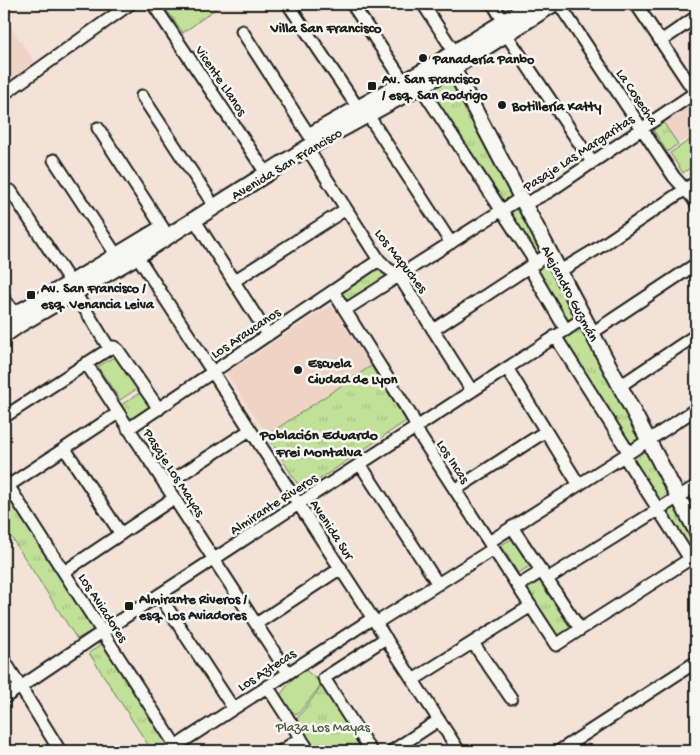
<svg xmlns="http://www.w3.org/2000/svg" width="700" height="755" font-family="'Gochi Hand',sans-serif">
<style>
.built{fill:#efd4c6}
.park{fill:url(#park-tufts);stroke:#6e7e5a}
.garden{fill:#c1e098;stroke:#6e7e5a}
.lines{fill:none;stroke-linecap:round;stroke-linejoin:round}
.minor-casing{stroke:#1c1c1c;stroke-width:15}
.tertiary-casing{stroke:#1c1c1c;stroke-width:18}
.secondary-casing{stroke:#1c1c1c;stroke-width:19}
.minor{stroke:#f6f6f2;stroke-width:11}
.tertiary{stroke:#f6f6f2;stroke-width:14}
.secondary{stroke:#f6f6f2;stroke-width:15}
.poi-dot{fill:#1c1c1c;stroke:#f6f6f2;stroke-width:2}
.labels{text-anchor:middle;stroke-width:5;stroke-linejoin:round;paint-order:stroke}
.poi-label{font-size:14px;font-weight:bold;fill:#1c1c1c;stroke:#f6f6f2;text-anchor:start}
.street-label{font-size:14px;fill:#1c1c1c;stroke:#f6f6f2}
.park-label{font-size:14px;fill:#4e5741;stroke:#f6f6f2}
.neighbourhood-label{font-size:15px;font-weight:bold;fill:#1c1c1c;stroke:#f6f6f2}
</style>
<defs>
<pattern id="park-tufts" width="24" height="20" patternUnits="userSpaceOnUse" patternTransform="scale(1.25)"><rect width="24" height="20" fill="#c1e098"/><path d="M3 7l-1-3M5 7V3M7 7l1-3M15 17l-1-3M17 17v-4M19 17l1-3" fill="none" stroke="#a5c082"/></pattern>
</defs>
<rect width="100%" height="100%" fill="#f2e2d8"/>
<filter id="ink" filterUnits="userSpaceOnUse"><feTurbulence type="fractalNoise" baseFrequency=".02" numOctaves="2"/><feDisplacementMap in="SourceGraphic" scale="10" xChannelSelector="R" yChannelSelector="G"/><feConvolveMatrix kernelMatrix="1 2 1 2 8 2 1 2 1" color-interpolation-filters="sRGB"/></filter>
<g filter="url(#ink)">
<path class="built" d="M4,18L37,65L4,88Z
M684,104L696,123V133L678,144L661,119Z
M331,305L371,366L267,435L226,373Z"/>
<path class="park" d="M162,4H222L183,33Z
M447,80H453L696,548L688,552L560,338L569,332L531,267L539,263L422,94Z
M661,119L678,144L667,152L651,126Z
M377,264L394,276L346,307L336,291Z
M371,366L406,421L302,491L267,435Z
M141,392L148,402L150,409L129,423L118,407Z
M4,488L95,629L77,639L4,526Z
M543,579L575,628L558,639L526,590Z
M102,644L172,751H152L89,653Z
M325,682L369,751H311L293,724Z"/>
<path class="garden" d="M696,136V164L683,173L670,153Z
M117,355L138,388L120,400L98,367Z
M515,537L532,565L518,573L501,545Z
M302,667L322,684L297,715L277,699Z"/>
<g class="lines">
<g class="minor-casing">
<path id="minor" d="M153,4L266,173
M288,4L358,108
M352,4L404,82
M423,4L455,53
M493,4L504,22
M559,4L674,177L692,197L696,203
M636,4L696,94
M242,31L309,135
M506,34L592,162
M661,41L696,17
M420,86L536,263
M4,94L130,4
M142,96L209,198
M368,115L451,243
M98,128L163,228
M307,148L379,260L387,268L399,276L472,391
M54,160L117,256
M11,191L71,283
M525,204L550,191L696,92
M194,219L268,335
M134,251L459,751
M529,267L566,330
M560,271L595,250L696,182
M234,281L346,209
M333,291L412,417L420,436L556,645L696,555
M75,293L109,348
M345,310L521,198
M433,330L550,253
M592,333L696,264
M555,336L629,453
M86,363L288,673
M507,368L579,485
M620,386L696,335
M4,417L112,347H114L118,350L159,409
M128,429L379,260
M65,449L121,534
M624,456L690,559
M360,464L438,584
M4,479L179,751
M165,485L250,430
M8,486L118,413
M455,490L546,431
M512,527L580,629
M489,542L649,440L696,409
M64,572L174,498
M547,579L696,486
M518,586L542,571
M159,595L233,708
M376,623L493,549
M256,624L341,568
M473,643L511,698
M4,660L60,751
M413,680L531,606
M267,686L309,751
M4,698L102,632L584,318
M176,746L373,618
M281,751L301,738
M371,751L324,678L386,638
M392,751L439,720
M559,751L696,662"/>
</g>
<g class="tertiary-casing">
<path id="tertiary" d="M454,59L453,68L696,531"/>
</g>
<g class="secondary-casing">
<path id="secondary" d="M314,133L431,67L533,4
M4,302L19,323
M14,315L71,283L159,230
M4,335L20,324L137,256L307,148L453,68L553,4"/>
</g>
<use href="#minor" class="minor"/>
<use href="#tertiary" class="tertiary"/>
<use href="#secondary" class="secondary"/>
</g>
</g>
<g class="poi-dot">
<circle cx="423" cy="58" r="5"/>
<rect x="367" y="81" width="10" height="10" rx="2.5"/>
<circle cx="502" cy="105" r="5"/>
<rect x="26" y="290" width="10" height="10" rx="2.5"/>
<circle cx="298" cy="370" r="5"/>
<rect x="124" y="601" width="10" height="10" rx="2.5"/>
</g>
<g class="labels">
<g class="poi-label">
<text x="433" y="63">Panadería Panbo</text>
<text x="382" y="83">Av. San Francisco<tspan x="382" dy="16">/ esq. San Rodrigo</tspan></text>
<text x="512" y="110">Botillería Katty</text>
<text x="41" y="292">Av. San Francisco /<tspan x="41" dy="16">esq. Venancia Leiva</tspan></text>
<text x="308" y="367">Escuela<tspan x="308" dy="16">Ciudad de Lyon</tspan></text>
<text x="139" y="603">Almirante Riveros /<tspan x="139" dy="16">esq. Los Aviadores</tspan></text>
</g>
<g class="street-label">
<text transform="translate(222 80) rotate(56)" y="5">Vicente Llanos</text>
<text transform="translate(638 96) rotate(56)" y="5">La Cosecha</text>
<text transform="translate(578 152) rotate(-33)" y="5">Pasaje Las Margaritas</text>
<text transform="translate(286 163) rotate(-31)" y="5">Avenida San Francisco</text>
<text transform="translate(402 260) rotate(52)" y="5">Los Mapuches</text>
<text transform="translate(571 293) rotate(62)" y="5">Alejandro Guzmán</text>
<text transform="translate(245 332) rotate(-34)" y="5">Los Araucanos</text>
<text transform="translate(454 461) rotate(57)" y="5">Los Incas</text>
<text transform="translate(175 472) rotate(57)" y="5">Pasaje Los Mayas</text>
<text transform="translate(273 503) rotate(-33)" y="5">Almirante Riveros</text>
<text transform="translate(333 529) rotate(57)" y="5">Avenida Sur</text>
<text transform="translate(104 607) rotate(57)" y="5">Los Aviadores</text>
<text transform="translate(266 669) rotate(-33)" y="5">Los Aztecas</text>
</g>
<g class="park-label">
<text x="323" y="731">Plaza Los Mayas</text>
</g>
<g class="neighbourhood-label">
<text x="326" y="32">Villa San Francisco</text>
<text x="319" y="439">Población Eduardo<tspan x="319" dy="17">Frei Montalva</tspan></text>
</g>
</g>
<rect width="700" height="755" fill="none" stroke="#f6f6f2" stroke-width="20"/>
<rect x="10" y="10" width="680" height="735" fill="none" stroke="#1c1c1c" stroke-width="2" filter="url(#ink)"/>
</svg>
